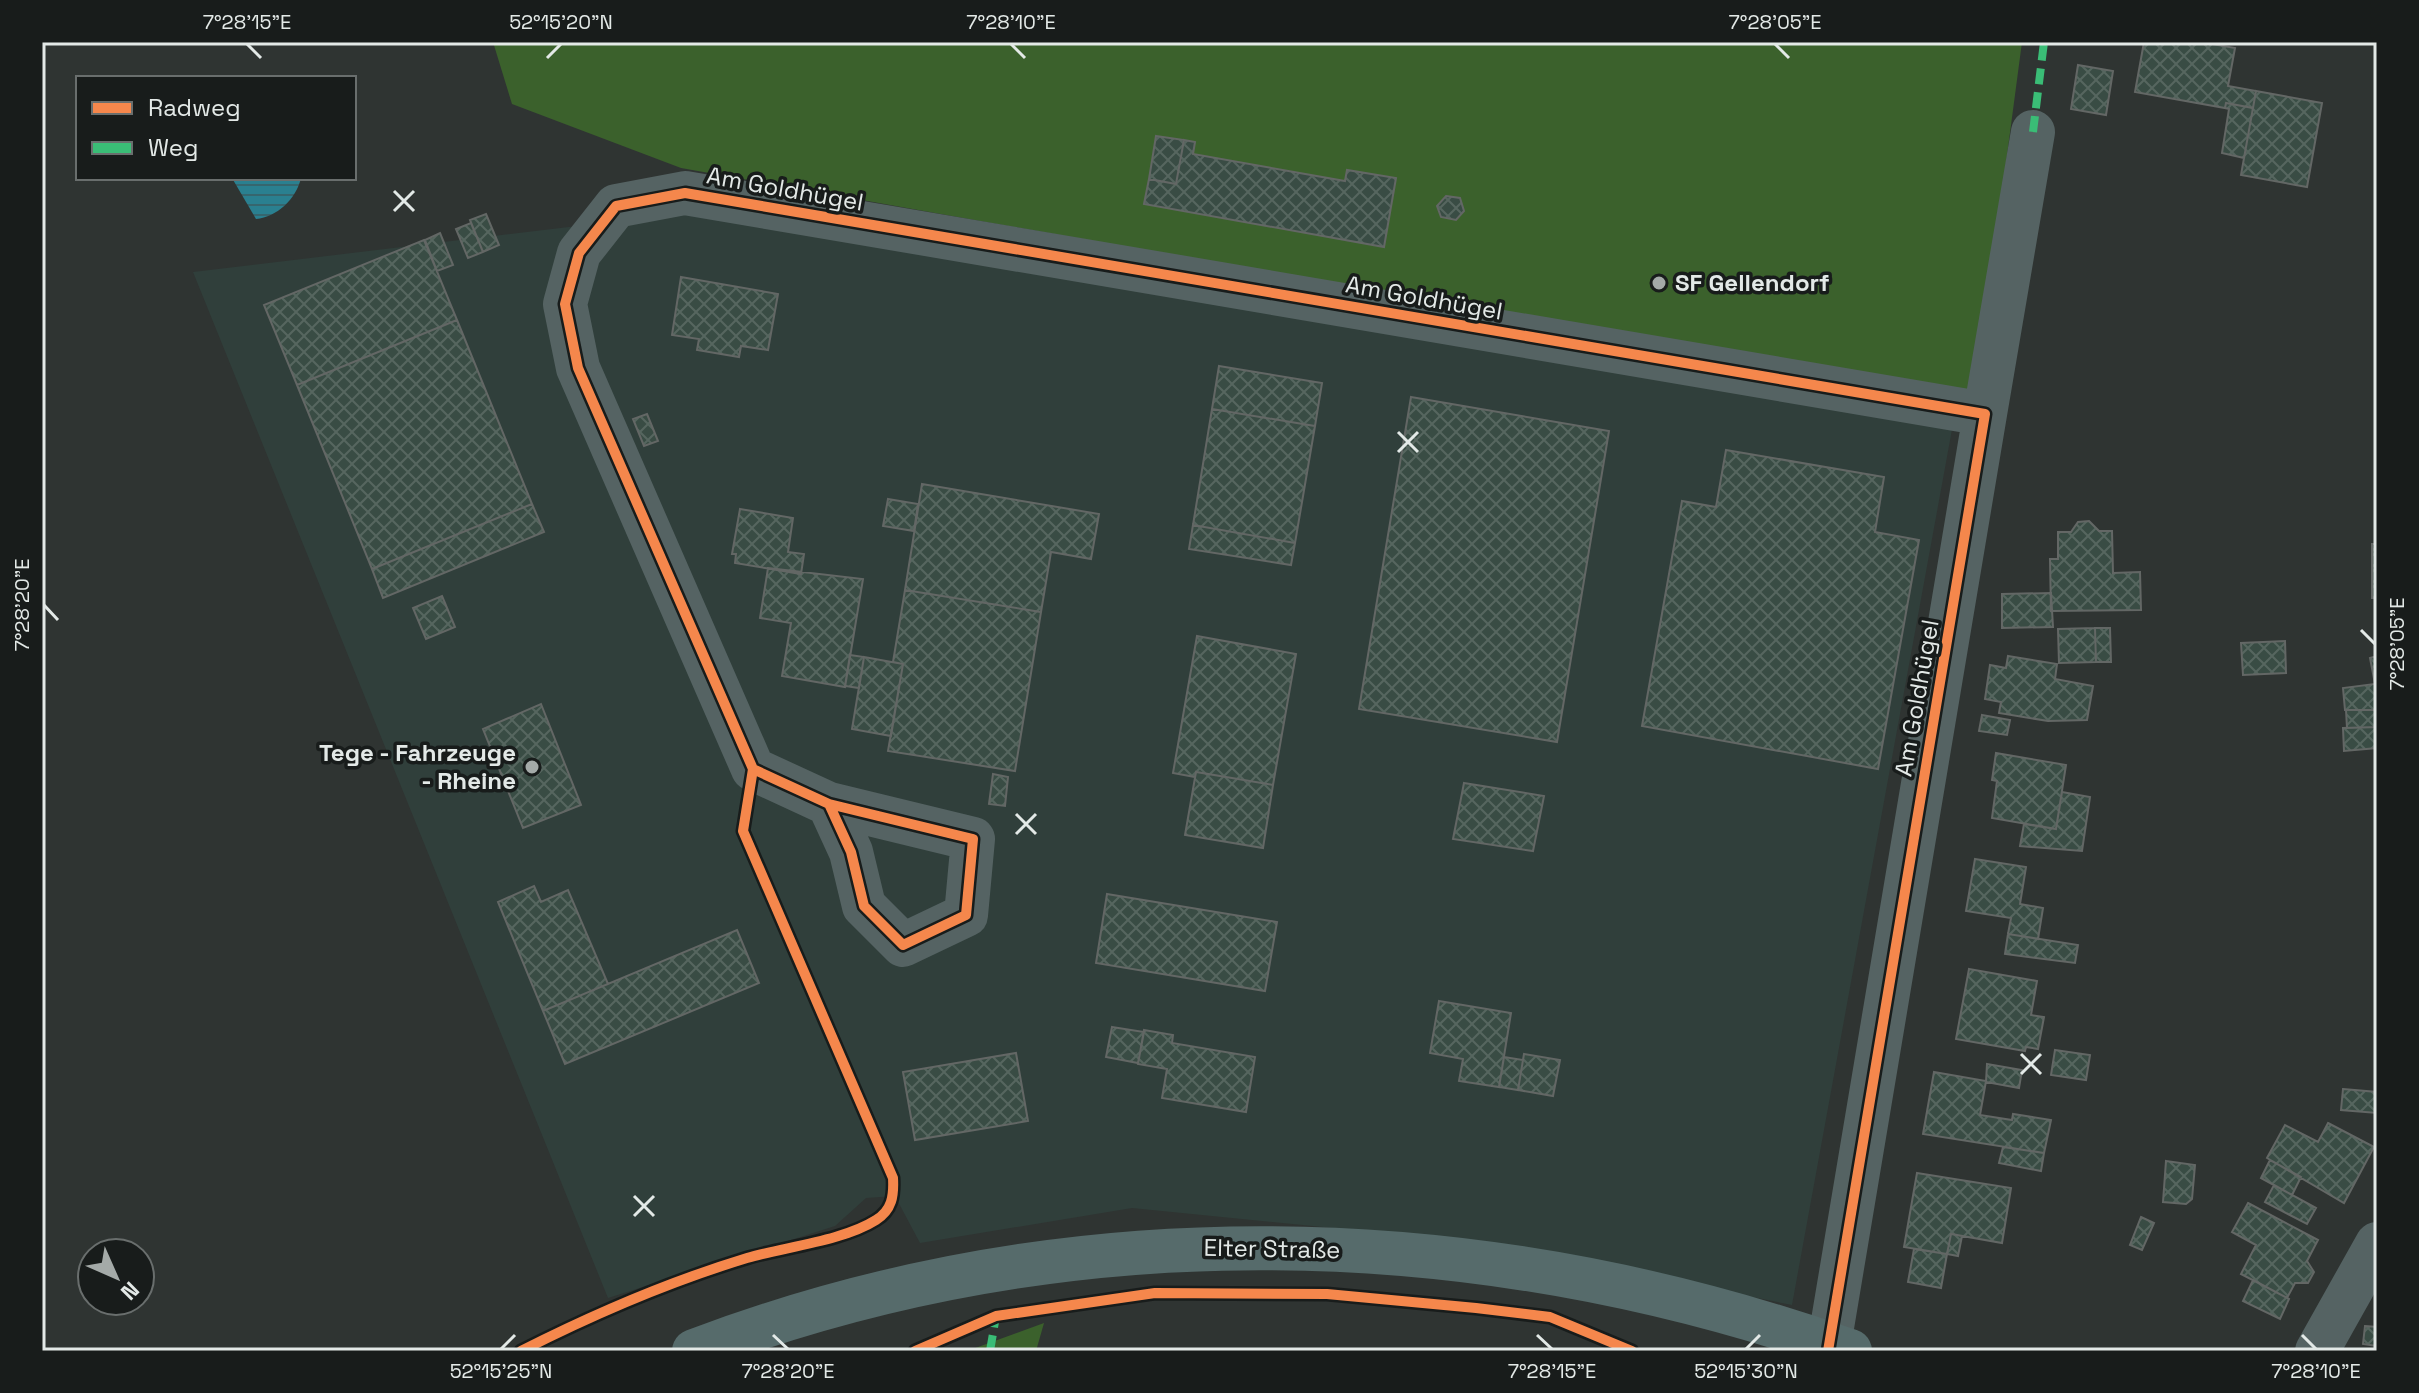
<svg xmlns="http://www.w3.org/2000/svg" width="2419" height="1393" font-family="'Space Grotesk',sans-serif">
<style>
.built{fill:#303f3b}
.green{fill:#3b612c}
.water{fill:url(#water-rules)}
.building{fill:url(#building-cross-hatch);stroke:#636765;stroke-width:2}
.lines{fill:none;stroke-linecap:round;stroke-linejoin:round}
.minor{stroke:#556363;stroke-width:44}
.major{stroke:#566b6b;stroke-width:44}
.quiet{stroke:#3abd76;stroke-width:8;stroke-dasharray:16 8;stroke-linecap:butt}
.cycleway-casing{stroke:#181c1b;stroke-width:15}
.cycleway{stroke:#f5874c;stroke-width:10}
.ticks{fill:none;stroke:#e3e9e7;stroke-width:3}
.poi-dot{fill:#a4aaa8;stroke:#181c1b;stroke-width:3}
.labels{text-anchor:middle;stroke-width:7;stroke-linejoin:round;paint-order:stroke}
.street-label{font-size:24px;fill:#e3e9e7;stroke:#181c1b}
.poi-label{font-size:24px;font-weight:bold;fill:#e3e9e7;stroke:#181c1b;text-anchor:start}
.neatline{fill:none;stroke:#e3e9e7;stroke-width:3}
.ticks-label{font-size:20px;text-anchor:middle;fill:#e3e9e7}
</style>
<defs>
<pattern id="water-rules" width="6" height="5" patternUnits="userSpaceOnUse" patternTransform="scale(2)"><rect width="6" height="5" fill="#2a8090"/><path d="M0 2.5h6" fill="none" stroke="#36666e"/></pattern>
<pattern id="building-cross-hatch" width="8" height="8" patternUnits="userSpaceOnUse" patternTransform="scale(2)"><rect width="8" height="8" fill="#394c44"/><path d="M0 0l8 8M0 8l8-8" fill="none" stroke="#56665f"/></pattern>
</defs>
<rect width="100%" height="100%" fill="#2f3432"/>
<path class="built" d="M691,203L1953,424L1792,1305L1482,1243L1132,1208L920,1243L895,1196L866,1198L835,1226L608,1298L193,272L628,220Z"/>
<path class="green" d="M493,42H2022L1975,397L681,168L512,104Z
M1044,1323L1036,1351H967Z"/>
<path class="water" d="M232,178H301C296,199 277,217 256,219Z"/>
<path class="building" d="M2144,42H2201L2235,48L2228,86L2256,91L2253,108L2226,103L2225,108L2135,92Z
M2078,65L2113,71L2106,115L2071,109Z
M2256,91L2322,103L2307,187L2241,175Z
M2226,103L2253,108L2244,158L2222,153L2229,109L2225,108Z
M1156,136L1184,140L1176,184L1149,179Z
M1184,140L1195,142L1193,154L1345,181L1347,170L1396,178L1384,247L1144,204L1149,179L1176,184Z
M1446,196L1460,198L1464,211L1456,220L1441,217L1437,206Z
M486,214L499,245L483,252L470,220Z
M471,223L483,252L468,258L456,229Z
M440,233L453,265L437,271L425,240Z
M424,240L457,320L297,385L264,305Z
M681,277L778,294L768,350L741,346L739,357L697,350L699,339L672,335Z
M457,320L532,504L372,569L297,385Z
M1219,366L1322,383L1315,426L1212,409Z
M1411,397L1609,431L1557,742L1359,709Z
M1212,409L1315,426L1295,543L1193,525Z
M647,414L658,441L644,446L633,419Z
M1726,450L1884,477L1875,532L1919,540L1878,769L1642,726L1682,501L1716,507Z
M922,484L1099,514L1091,559L1051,552L1041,612L905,590Z
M888,499L918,504L914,531L883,526Z
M532,504L544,532L383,598L372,569Z
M740,509L793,518L788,552L804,554L801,574L735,563L736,554H732Z
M2089,521L2099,531H2112L2113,573L2140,572L2141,610L2051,611L2050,559H2058V532H2071L2078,522Z
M1193,525L1295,543L1291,565L1189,549Z
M2372,544H2377V598H2372Z
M768,568L863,579L845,687L782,676L791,623L760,618Z
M905,590L1041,612L1015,771L888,751L903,664L893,662Z
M2051,593L2053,627L2002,628V594Z
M442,596L455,627L426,639L413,608Z
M2095,628L2096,662L2059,663L2058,629Z
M2095,628H2110L2111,662H2096Z
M1197,636L1296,654L1273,785L1196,772L1195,777L1173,773Z
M2285,641L2286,673L2243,675L2241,643Z
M850,655L864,657L859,688L845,686Z
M2008,656L2057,664L2055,679L2093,686L2087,720L2048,721L1999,713L2001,702L1985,699L1990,665L2006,668Z
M2377,656V710H2345L2343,688L2375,684L2370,658Z
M864,657L903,664L891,736L852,729Z
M541,704L581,805L523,828L483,729Z
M2346,710H2377V727L2347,728Z
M1982,715L2010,720L2007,735L1979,731Z
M2377,727V748L2344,751L2343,728Z
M1996,753L2066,765L2056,829L1992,818L1997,781L1992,780Z
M1196,772L1273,785L1263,848L1185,835Z
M993,774L1008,777L1005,806L989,804Z
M1464,783L1544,796L1533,851L1453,839Z
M2062,792L2090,797L2082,851L2020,846L2024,824L2056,829Z
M1975,859L2026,867L2020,904L2043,908L2038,939L2008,934L2011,918L1966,911Z
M534,886L541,902L568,890L608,984L543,1011L498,902Z
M1107,894L1277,922L1265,991L1096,963Z
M737,930L759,983L565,1064L543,1011Z
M2008,934L2078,945L2075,963L2005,954Z
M1969,969L2037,981L2031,1015L2044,1017L2038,1049L2026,1047L2025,1051L1956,1039Z
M1439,1001L1511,1013L1499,1087L1459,1081L1463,1059L1430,1053Z
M1112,1027L1144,1032L1138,1063L1106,1057Z
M1144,1030L1173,1035L1172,1043L1255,1057L1246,1112L1162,1098L1167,1069L1138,1064Z
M2055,1050L2090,1055L2086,1080L2051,1075Z
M1016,1053L1028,1121L915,1140L903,1072Z
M1524,1054L1560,1060L1553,1096L1518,1090Z
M1504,1057L1523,1060L1518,1090L1499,1087Z
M1987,1064L2022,1070L2019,1088L1986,1082Z
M1934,1072L1986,1081L1980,1115L2012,1120L2013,1114L2051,1120L2044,1153L1923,1134Z
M2343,1089L2377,1092V1113L2341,1110Z
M2328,1123L2374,1147L2344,1203L2267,1158L2285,1125L2318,1142Z
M2003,1147L2044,1153L2041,1171L1999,1163Z
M2270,1160L2301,1177L2292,1195L2261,1178Z
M2166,1161L2195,1165L2192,1199L2186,1204L2163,1202Z
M1917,1173L2011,1188L2002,1243L1951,1234L1947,1254L1904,1247Z
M2274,1185L2316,1208L2307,1224L2265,1202Z
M2248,1203L2318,1240L2307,1261L2314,1272L2308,1283H2295L2287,1298L2241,1274L2256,1245L2232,1232Z
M2141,1217L2154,1223L2142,1250L2130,1245Z
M1951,1234L1962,1236L1958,1256L1947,1254Z
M1914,1249L1947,1254L1941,1288L1908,1282Z
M2253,1280L2289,1299L2280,1319L2243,1301Z
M2365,1326L2377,1327V1346L2363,1344Z"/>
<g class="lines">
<path class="minor" d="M1985,414L2033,132
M829,804L851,852L864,906L903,945L966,915L973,839L829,804L753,769L578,368L565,304L579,253L616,206L685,193L1985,414L1828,1351
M2317,1351L2377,1244"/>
<path class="major" d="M694,1351C1070,1209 1474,1219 1850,1351"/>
<path class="quiet" d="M2033,132L2044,42
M990,1351L996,1316"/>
<g class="cycleway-casing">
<path id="cycleway" d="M829,804L851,852L864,906L903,945L966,915L973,839L829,804L753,769L578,368L565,304L579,253L616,206L685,193L1985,414L1828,1351
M521,1351C594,1314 668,1282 747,1258C784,1247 843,1241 876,1220C892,1210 894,1196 893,1178L743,831L753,769
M915,1351L996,1316L1155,1293L1327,1294L1476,1308L1550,1317L1632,1351"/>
</g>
<use href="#cycleway" class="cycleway"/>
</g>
<path class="ticks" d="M247,44L261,58M1011,44L1025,58M1775,44L1789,58M547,58L561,44M394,191L414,211M394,211L414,191M1398,432L1418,452M1398,452L1418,432M44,605L58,620M2361,630L2375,644M1016,814L1036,834M1016,834L1036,814M2021,1054L2041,1074M2021,1074L2041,1054M634,1196L654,1216M634,1216L654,1196M773,1335L788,1349M1537,1335L1552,1349M2302,1335L2316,1349M501,1349L515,1335M1746,1349L1760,1335"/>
<g class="poi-dot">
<circle cx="1659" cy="283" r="8"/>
<circle cx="532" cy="767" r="8"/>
</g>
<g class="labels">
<g class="street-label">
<text transform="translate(785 189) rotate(10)" y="8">Am Goldhügel</text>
<text transform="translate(1424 298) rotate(10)" y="8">Am Goldhügel</text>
<text transform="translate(1917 698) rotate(-80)" y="8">Am Goldhügel</text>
<text transform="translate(1272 1249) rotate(1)" y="8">Elter Straße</text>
</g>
<g class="poi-label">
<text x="1675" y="291">SF Gellendorf</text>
<text x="516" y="761" text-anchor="end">Tege - Fahrzeuge<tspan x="516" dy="28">- Rheine</tspan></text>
</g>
</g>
<rect width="2419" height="1393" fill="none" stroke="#181c1b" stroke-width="88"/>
<rect x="76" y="76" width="280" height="104" fill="#181c1b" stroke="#696e6d" stroke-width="2"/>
<rect x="92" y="102" width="40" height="12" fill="#f5874c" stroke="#696e6d" stroke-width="2"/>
<text x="148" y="116" font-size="24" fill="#e3e9e7">Radweg</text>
<rect x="92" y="142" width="40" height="12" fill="#3abd76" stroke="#696e6d" stroke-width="2"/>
<text x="148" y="156" font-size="24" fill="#e3e9e7">Weg</text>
<g transform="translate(116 1277) rotate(135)"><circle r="38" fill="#181c1b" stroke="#696e6d" stroke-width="2"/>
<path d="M0-6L14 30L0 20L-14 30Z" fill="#a4aaa8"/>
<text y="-12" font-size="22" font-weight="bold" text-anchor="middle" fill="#e3e9e7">N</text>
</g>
<rect x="44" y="44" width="2331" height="1305" class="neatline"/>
<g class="ticks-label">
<text x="247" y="29">7°28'15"E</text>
<text x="561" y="29">52°15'20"N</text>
<text x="1011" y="29">7°28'10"E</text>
<text x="1775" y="29">7°28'05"E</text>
<text transform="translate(22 605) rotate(-90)" y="7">7°28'20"E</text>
<text transform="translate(2397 644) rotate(-90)" y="7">7°28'05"E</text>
<text x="501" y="1378">52°15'25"N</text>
<text x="788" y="1378">7°28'20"E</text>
<text x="1552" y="1378">7°28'15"E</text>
<text x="1746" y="1378">52°15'30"N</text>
<text x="2316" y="1378">7°28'10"E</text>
</g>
</svg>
